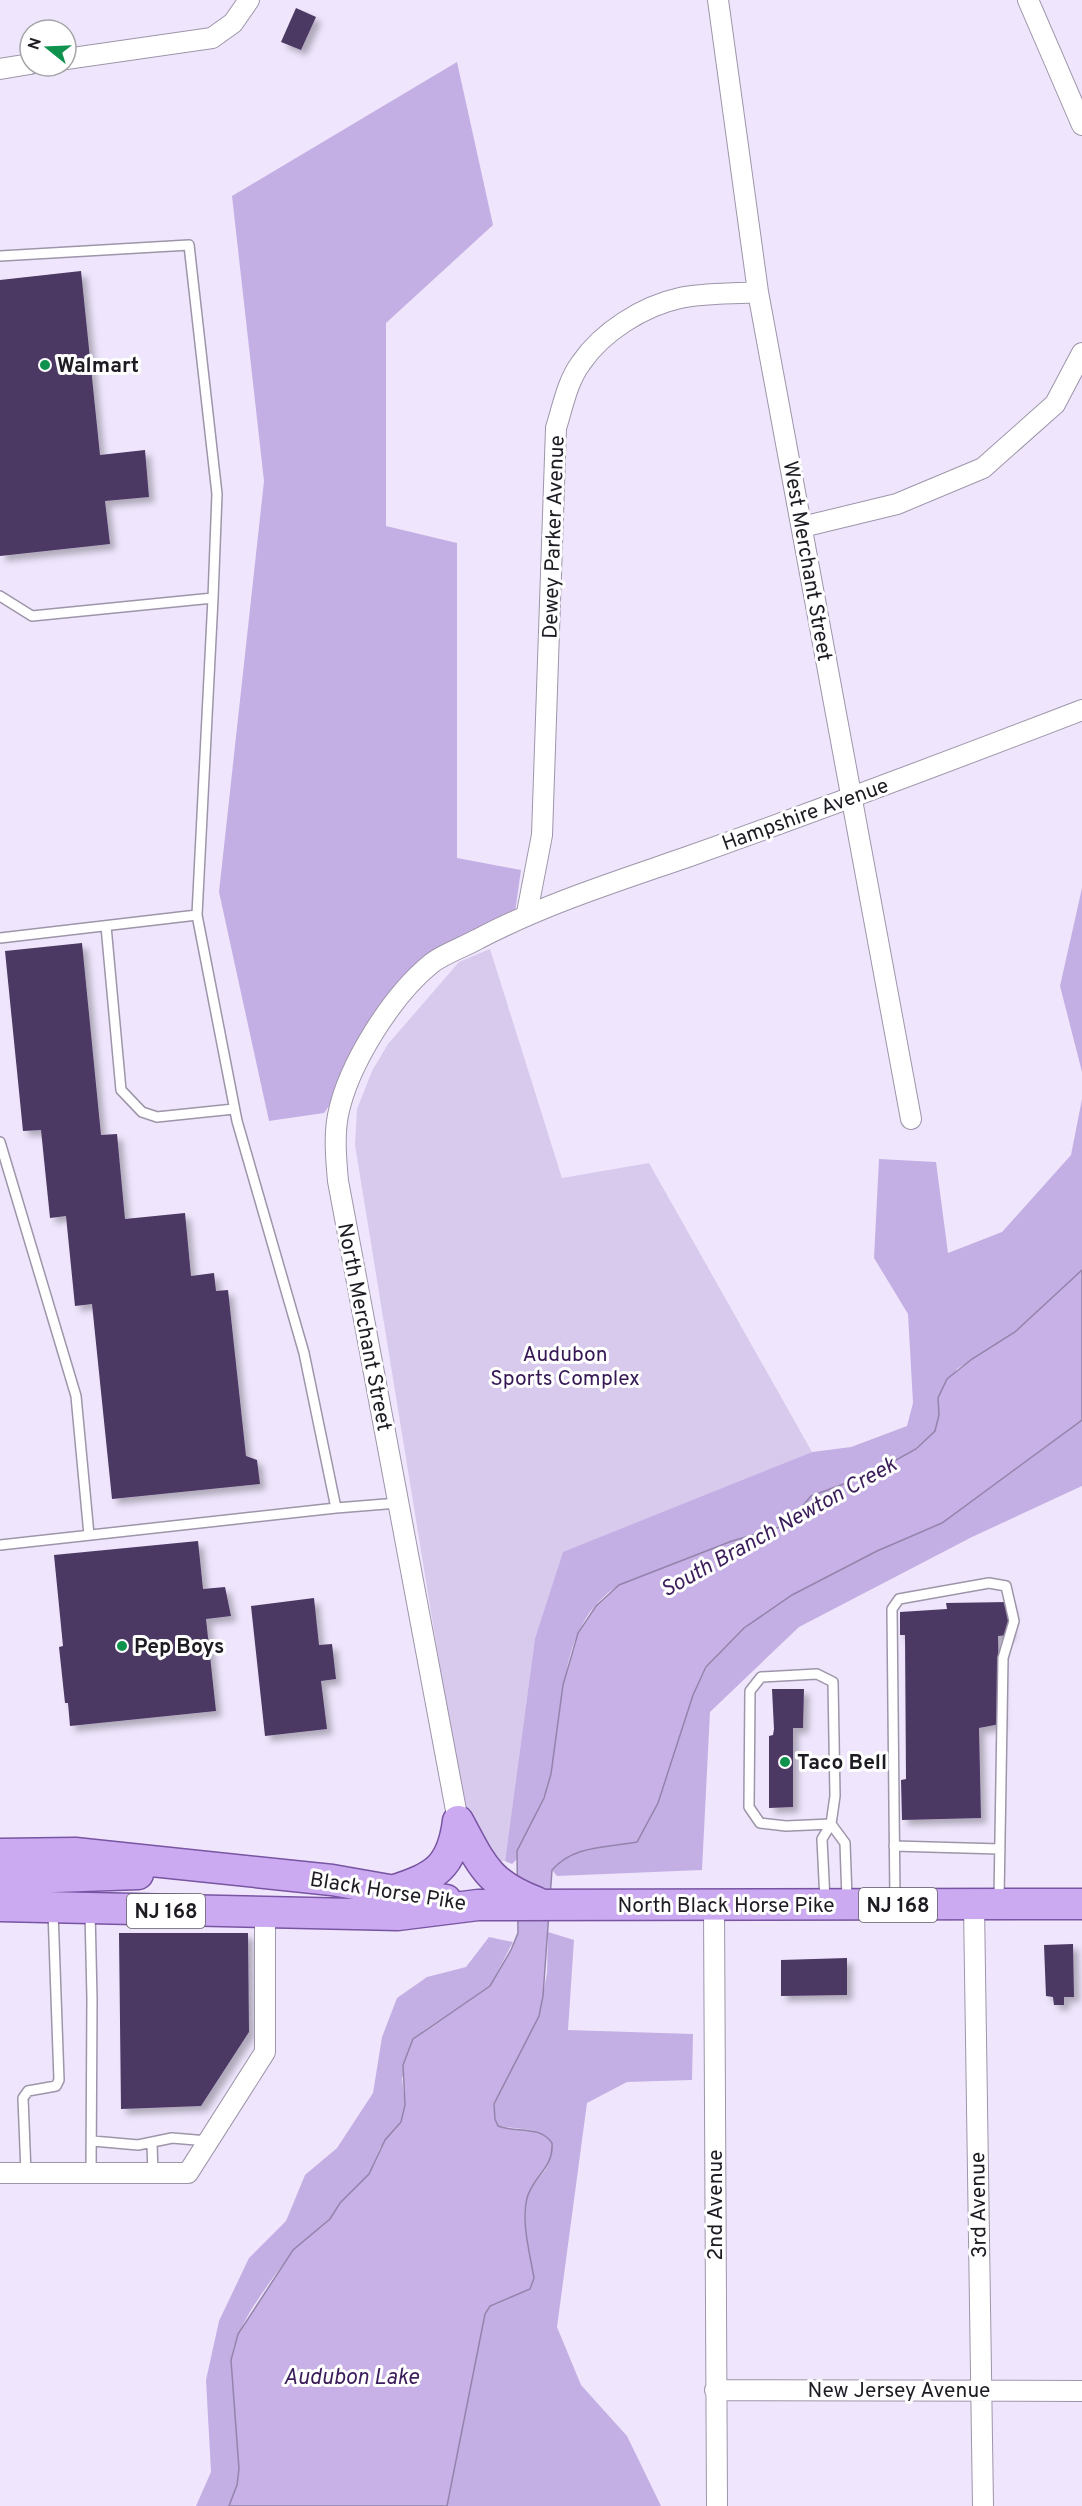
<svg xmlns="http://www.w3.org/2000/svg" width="1082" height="2506" font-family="Overpass,sans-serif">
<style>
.green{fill:#d8caed}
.forest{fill:#c4afe4}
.water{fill:#c7b1e6;stroke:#9484ac;stroke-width:1.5}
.building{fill:#4b3864;filter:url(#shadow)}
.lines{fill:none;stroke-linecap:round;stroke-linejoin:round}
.lane-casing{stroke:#9e95aa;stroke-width:12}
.street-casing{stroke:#9e95aa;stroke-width:22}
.primary-casing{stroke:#7854a2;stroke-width:33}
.lane{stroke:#fff;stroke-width:9}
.street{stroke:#fff;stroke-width:20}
.primary{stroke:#cbaaf1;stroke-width:30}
.poi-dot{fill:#10924f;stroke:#fff;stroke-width:2}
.labels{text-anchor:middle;stroke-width:6;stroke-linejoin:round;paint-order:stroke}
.shield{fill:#fff;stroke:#625f65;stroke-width:1.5}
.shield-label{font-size:20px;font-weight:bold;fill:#1e1b23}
.poi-label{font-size:21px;font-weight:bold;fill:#1e1b23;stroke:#fff;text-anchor:start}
.street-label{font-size:21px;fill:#1e1b23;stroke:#fff}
.park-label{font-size:21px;fill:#371856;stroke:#fff}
.water-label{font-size:22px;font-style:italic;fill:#3c1d5b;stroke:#fff}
</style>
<defs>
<filter id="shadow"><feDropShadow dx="5.5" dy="5.5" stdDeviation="3" flood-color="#0004"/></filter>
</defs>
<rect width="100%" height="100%" fill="#efe6fd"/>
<path class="green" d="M490,949L562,1178L649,1163L812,1452L563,1553L535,1638L505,1861L471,1858L355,1145L357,1109L372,1071L388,1044L459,962Z"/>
<path class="forest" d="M457,62L493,225L386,323V526L457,543V858L521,870L514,920L433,963L324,1113L269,1121L219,892L264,481L232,196Z
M1082,888V1072L1060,986Z
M1082,1099V1270L1015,1332L957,1369L938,1398L939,1415L935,1431L916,1449L871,1474L811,1496L792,1519L780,1527L732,1541L619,1585C553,1627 567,1713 550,1777C543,1804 529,1831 518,1858L512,1864L505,1861L535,1638L563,1552L812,1452L851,1447L907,1426L913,1403L908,1314L874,1258L879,1159L936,1162L948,1253L1002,1232L1071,1155Z
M1082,1420V1486L972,1537L799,1627L710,1712L702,1870L557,1876L552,1870C575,1845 606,1848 637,1842L658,1803L693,1695L707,1667L744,1628L792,1595L877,1551L942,1523Z
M548,1932L574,1940L568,2030L693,2034L692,2080L627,2082L587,2103L557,2327L581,2385L627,2436L661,2506H447L485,2314L490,2306L530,2289L534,2278C530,2255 523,2227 526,2203C531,2173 562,2172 546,2136L531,2130L498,2126L493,2111L497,2096L539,2016L547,1973Z
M489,1937L513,1942L490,1986L423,2031L402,2078L405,2105L401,2122L380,2148L369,2174L340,2203L330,2219L293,2250C270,2284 238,2319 231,2360L239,2469L237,2485L229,2506H196L211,2472L206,2380L219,2321L249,2258L286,2221L305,2175L337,2148L373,2093L382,2037L397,1998L427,1977L466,1967Z"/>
<path class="water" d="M1082,1270V1420L942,1523L877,1551L792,1595L744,1628L706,1667L693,1695L658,1803L637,1842C606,1848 574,1845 552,1870L543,1996L539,2016L494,2104L495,2119L498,2126C516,2133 540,2125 552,2143C554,2168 533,2176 527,2198C521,2222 530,2254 534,2278L530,2289L490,2306L485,2314L447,2506H229L237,2485L239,2469L231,2360L238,2334L293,2250L330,2219L340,2203L369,2174L385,2140L401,2122L405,2105L403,2065L413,2039L490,1986L511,1950L518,1933L517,1851L544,1798L551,1774L563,1685L578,1633L596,1606L619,1585L732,1541L780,1527L792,1519L811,1496L871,1474L916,1449L935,1431L939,1415L938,1398L947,1379L972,1359L1015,1332Z"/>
<path class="building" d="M296,8L316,17L301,50L281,42Z
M81,271L100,455L145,450L149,497L105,501L110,544L0,556V280Z
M82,943L101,1135L117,1134L125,1219L185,1213L191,1276L214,1273L216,1291L228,1290L246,1456L257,1460L260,1484L112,1499L92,1304L75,1306L66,1216L50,1218L41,1130L23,1131L5,951Z
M198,1541L203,1589L225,1587L231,1616L206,1619L216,1711L70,1726L68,1703H65L59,1647L63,1646L54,1555Z
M314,1598L319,1645L332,1644L336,1679L321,1681L327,1729L265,1736L251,1606Z
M1009,1602V1635L998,1636L1000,1724L979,1728L981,1818L902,1820L901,1780L906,1779L905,1635H900V1612L947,1609L946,1603Z
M772,1689H804L803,1728H793V1807L769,1808V1736L773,1735L774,1729Z
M119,1933H248L249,2032L201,2106L121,2109Z
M1073,1944L1074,1997H1064V2005H1054L1053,1997L1046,1996L1044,1945Z
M847,1958V1995L781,1996V1960Z"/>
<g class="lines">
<g class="lane-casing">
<path id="lane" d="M0,256L189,245L217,494L213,598
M0,596L32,616L213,598L197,915
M106,926L121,1090L142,1112L157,1117L234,1109
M0,938L197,915L237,1121L304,1353L336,1508L0,1545
M0,1142L76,1396L89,1535
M336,1508L398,1503
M831,1824L845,1843L847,1899
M894,1846L1000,1849
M825,1901L822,1839L831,1824L835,1796L833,1682L817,1674L761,1677L750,1691L749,1807L760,1823L786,1826L831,1824
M895,1901L892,1609L899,1599L989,1583L1006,1586L1014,1621L1003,1658L999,1899
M90,1911L92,1999L91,2173
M93,2141L138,2145L172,2138L208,2141
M152,2144L153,2173
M26,2173L23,2098L28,2091L56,2086L59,2080L53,1911"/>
</g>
<g class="street-casing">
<path id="street" d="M718,0L758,292L911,1119
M1028,0L1082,125
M66,59L212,38L233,23L249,0
M0,69L30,64
M802,527L897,504L983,468L1055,404L1082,353
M527,913L542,835L556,428C563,406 567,382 581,363C602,332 643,306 680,298C704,293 733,294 758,292
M458,1821L338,1181C336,1159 334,1136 338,1115C348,1065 392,995 432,963C445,953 464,947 478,939C547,903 618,881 690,856C822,809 952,760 1082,710
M714,1905L717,2506
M974,1905L983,2506
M0,2173H188L265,2052V1914
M715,2390L1082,2391"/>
</g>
<g class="primary-casing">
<path id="primary" d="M458,1821C482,1865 487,1883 536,1902
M0,1854L75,1853L332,1880L446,1900
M0,1879L138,1874
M392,1891C435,1877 452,1868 458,1821
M0,1906L398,1915L478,1905L1082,1904"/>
</g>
<use href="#lane" class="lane"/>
<use href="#street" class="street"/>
<use href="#primary" class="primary"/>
</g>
<g class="poi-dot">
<circle cx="45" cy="365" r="6"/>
<circle cx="122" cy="1646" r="6"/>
<circle cx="785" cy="1762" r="6"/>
</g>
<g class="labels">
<g class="shield">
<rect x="859" y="1888" width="78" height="34" rx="4.5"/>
<rect x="127" y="1894" width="78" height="34" rx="4.5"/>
</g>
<g class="shield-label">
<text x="898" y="1912">NJ 168</text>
<text x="166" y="1918">NJ 168</text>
</g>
<g class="poi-label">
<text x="57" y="372">Walmart</text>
<text x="134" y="1653">Pep Boys</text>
<text x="797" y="1769">Taco Bell</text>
</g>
<g class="street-label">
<text transform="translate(553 537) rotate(-88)" y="7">Dewey Parker Avenue</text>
<text transform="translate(808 561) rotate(80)" y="7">West Merchant Street</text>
<text transform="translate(805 814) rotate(-20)" y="7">Hampshire Avenue</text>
<text transform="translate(365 1327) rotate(79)" y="7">North Merchant Street</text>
<text transform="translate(388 1891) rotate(9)" y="7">Black Horse Pike</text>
<text x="726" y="1912">North Black Horse Pike</text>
<text transform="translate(715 2205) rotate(-90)" y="7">2nd Avenue</text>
<text transform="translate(978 2205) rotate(-91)" y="7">3rd Avenue</text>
<text x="899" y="2397">New Jersey Avenue</text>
</g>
<g class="park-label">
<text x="565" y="1361">Audubon<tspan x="565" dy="24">Sports Complex</tspan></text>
</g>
<g class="water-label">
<text transform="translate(778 1526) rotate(-29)" y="8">South Branch Newton Creek</text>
<text x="351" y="2384">Audubon Lake</text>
</g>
</g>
<g transform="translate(48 48) rotate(288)"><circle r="28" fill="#ffffff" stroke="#a5a4a7" stroke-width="1.5"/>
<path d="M0-4.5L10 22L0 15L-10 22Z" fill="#10924f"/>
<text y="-9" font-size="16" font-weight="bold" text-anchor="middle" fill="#1e1b23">N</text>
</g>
</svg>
